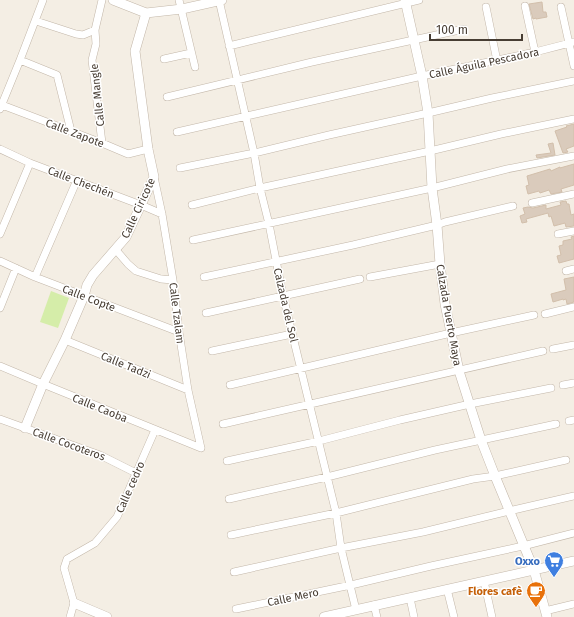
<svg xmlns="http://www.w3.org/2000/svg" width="574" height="617" font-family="'Fira Sans',sans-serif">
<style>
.green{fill:#d5eda9}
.building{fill:#dacbbc;stroke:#d2bfab}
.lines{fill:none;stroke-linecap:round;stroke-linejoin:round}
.minor-casing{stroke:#c3b7a9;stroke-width:8}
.tertiary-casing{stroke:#c3b7a9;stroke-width:10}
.minor{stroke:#fff;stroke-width:7}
.tertiary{stroke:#fff;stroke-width:9}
.labels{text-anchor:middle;stroke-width:3;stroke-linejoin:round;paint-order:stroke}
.street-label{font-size:11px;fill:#473d33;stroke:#fff}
.shop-label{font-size:11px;font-weight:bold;fill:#366cbe;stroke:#fff;text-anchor:end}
.food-label{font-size:11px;font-weight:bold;fill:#c56008;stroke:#fff;text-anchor:end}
</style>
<rect width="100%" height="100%" fill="#f4eee4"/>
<path class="green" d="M51,291L69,298L58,328L40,322Z"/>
<path class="building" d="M542,2L543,12H546L547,17L536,19V18L533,19L529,4Z
M574,124V146L566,149L568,152L563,153L555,131L567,127L566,126Z
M553,143L555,155L537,158L536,155L551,153L548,144Z
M574,164V185L561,189L562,192L551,194L549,190L540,193L539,191L528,194L526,186L529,185L527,176L550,169L551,171L560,167V168Z
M566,201L567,204H569L571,215L574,214V226L566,227L565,223L554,226L551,216L549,217L548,213L526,219L527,222L522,223L520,216L525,214L523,208L528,207L533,208L546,205V209L561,205L560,202Z
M574,236V259L559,263L557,256L561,255L559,246L563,245V241L572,239L571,237Z
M574,277V302L567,304L566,299L563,300V299L553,302L551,294L566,290L564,279Z"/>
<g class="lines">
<g class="minor-casing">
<path id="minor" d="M102,0L95,30L96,44L92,60L102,143
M179,0L195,67
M219,0L254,153L260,188L269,224L283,296L336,513L341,548L356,610
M525,6L535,52
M486,7L497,61
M561,7L574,66
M36,21L76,34L83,35L95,30
M229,46L419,0
M164,59L191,53
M20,60L57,75L71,131
M167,97L312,62L464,29
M2,105L102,143L128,154L148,149
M0,109L20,60L43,0
M177,132L422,76L535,52L574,42
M0,149L30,163L141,205L162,214
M180,168L254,153L329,135L428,113L492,98L574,81
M154,177L162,214L173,280L179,332L188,390L201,448
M532,203L574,194
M192,205L260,188L430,151L501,134L574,119
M0,234L30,163
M558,234L574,231
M193,240L432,188L507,169L574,156
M116,250L128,264L136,271L161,279L173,280
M0,261L35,277L179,332
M566,271L574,269
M35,277L77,180
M204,277L353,245L437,225L445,222L513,206
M370,277L440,264
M0,308L16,268
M206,313L360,279
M545,314L574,307
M65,340L188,390
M553,349L574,345
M212,351L292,334
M0,366L43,384L201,448
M230,385L451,333L534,315
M563,385L574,383
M0,419L72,445L100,455L136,473
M569,421L574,420
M223,424L543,351
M227,461L319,441L400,420L470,404L551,388
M229,499L327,477L435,450L556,424
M231,535L336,513L473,479L495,476L566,460
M234,572L341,548L423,532L509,511L574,496
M484,581L492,617
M447,589L454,617
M410,598L414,617
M374,605L377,617
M236,609L351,585L431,566L523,546L574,533
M545,611L574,604
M70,617L74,603L64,568L67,559L95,543L117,517L155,430"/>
</g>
<g class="tertiary-casing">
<path id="tertiary" d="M113,0L146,13L182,9L222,0
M405,0L422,76L428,113L432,188L437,225L440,264L445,304L459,371L481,440L495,476L534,570L547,617
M25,428L43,384L65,340L84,296L87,285L93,275L126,237L154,177L148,149L135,51L146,13
M74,603L107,617
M324,617L574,561"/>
</g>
<use href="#minor" class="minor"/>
<use href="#tertiary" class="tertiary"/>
</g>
<defs>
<g id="supermarket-pin" transform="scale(1)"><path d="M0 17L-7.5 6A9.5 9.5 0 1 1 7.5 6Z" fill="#3f7fe0" stroke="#fff"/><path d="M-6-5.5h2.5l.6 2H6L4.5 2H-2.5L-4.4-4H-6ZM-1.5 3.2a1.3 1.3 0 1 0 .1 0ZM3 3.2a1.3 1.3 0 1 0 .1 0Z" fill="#fff"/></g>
<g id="cafe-pin" transform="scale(1)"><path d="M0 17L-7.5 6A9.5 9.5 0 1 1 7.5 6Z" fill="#e8710a" stroke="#fff"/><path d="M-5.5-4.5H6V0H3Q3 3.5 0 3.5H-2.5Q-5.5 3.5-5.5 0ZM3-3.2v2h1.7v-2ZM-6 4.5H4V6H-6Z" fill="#fff"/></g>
</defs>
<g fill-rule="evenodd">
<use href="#supermarket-pin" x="554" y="561"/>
<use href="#cafe-pin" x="536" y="591"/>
</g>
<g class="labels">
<g class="street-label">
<text transform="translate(484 63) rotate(-12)" y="4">Calle Águila Pescadora</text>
<text transform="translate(97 95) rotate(-96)" y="4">Calle Mangle</text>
<text transform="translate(75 133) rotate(21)" y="4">Calle Zapote</text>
<text transform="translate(81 182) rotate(21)" y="4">Calle Chechén</text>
<text transform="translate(138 208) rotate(-65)" y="4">Calle Ciricote</text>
<text transform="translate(89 298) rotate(21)" y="4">Calle Copte</text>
<text transform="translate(286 305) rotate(77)" y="4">Calzada del Sol</text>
<text transform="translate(177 313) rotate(83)" y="4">Calle Tzalam</text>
<text transform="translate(449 315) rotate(80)" y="4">Calzada Puerto Maya</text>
<text transform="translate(126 365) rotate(22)" y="4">Calle Tadzi</text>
<text transform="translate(100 408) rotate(22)" y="4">Calle Caoba</text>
<text transform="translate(69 444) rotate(20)" y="4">Calle Cocoteros</text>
<text transform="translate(130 487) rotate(-66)" y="4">Calle cedro</text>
<text transform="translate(293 597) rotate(-12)" y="4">Calle Mero</text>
</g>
<g class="shop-label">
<text x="540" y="565">Oxxo</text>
</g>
<g class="food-label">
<text x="522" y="595">Flores cafè</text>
</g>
</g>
<path d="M430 34v6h92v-6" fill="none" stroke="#473d33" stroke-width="2"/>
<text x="436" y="34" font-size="12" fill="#473d33" stroke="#ffffff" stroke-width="3" paint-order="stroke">100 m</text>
</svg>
